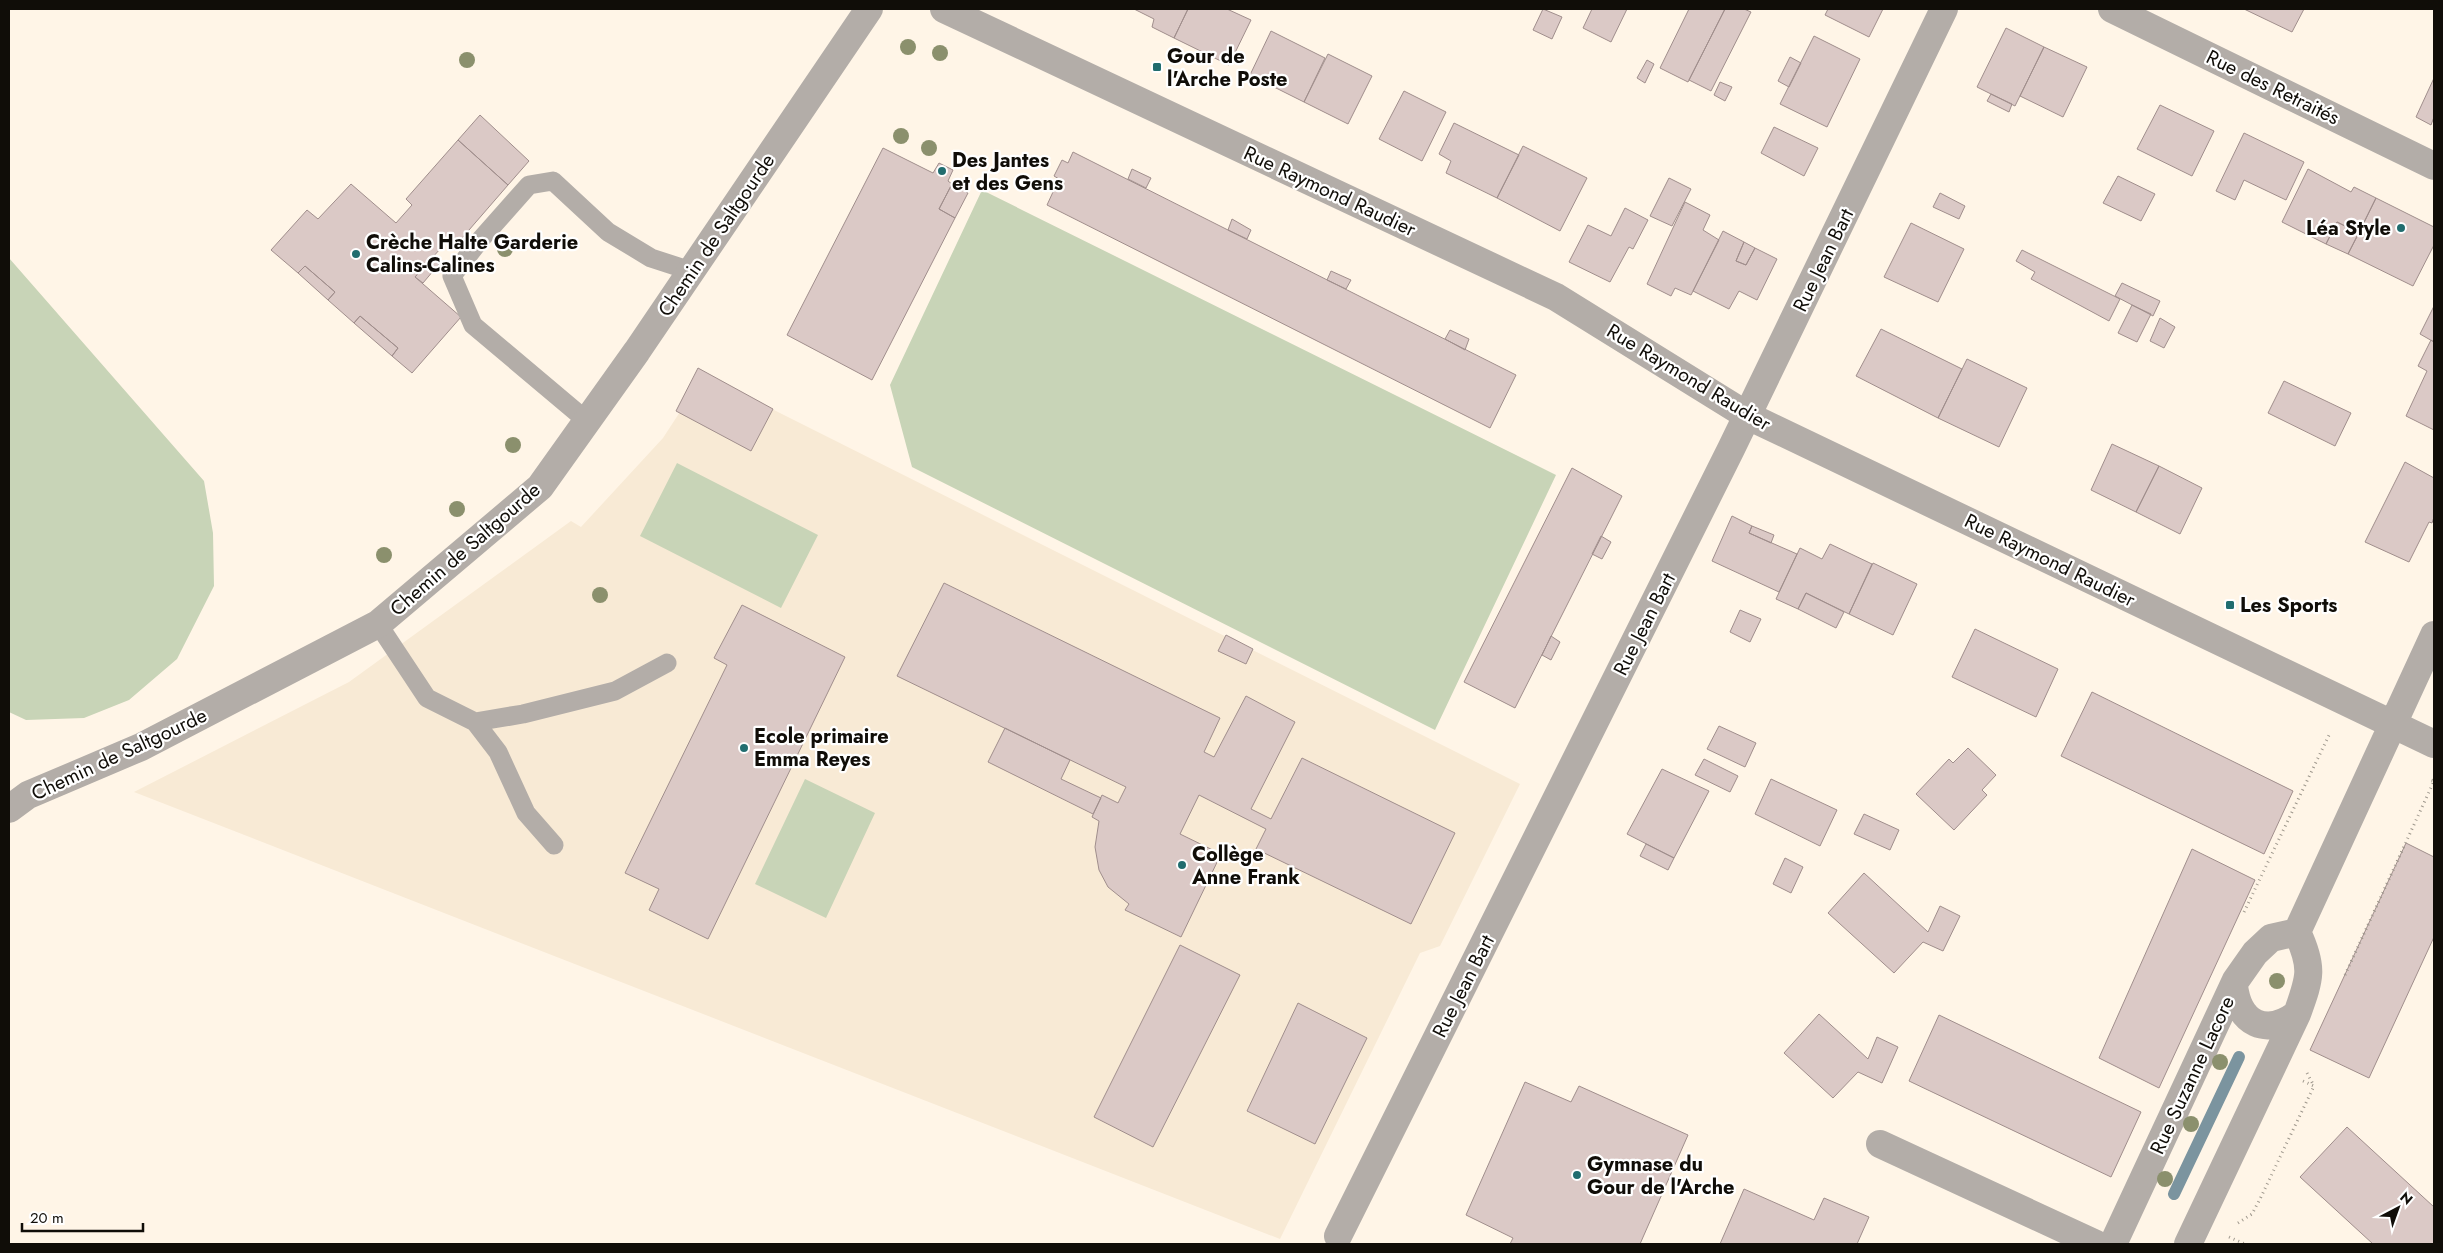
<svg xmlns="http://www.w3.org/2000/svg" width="2443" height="1253" font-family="Jost,sans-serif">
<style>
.built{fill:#f8ead5}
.green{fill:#c8d4b7}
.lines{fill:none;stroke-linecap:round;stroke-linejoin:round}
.stream{stroke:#7b949f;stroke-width:12}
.building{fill:#dbc9c6;stroke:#a08e8c}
.path{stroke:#9f988d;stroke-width:3;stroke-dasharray:1 4;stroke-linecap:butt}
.service{stroke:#b3ada8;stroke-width:19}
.minor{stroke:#b3ada8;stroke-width:28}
.tree{fill:#8b906d}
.poi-dot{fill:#216d6f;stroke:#fff;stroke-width:2}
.labels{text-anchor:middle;stroke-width:4.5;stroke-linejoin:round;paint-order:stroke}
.poi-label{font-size:20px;font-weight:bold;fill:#100d08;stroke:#fff;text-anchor:start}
.street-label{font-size:20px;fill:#100d08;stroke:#fff}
</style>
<rect width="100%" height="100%" fill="#fff5e7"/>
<path class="built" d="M704,375L1520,784L1440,946L1420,953L1280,1239L134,792L349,682L571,521L581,527L663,438Z"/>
<path class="green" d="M982,190L1556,475L1435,730L912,467L890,385Z
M9,258L204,481L213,533L214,586L177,659L129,700L84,718L26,720L9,712Z
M677,463L818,535L781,608L640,536Z
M805,779L875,813L826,918L755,884Z"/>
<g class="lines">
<path class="stream" d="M2174,1194L2239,1057"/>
</g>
<path class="building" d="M1134,9H1188L1174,38L1152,27L1154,19Z
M1188,9H1227L1251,20L1229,65L1174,38Z
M1543,9L1562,17L1552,39L1533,30Z
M1592,9H1627L1611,42L1583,28Z
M1689,9H1725L1688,82L1660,68Z
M1725,9H1744L1751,12L1711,91L1689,80Z
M1828,9H1883L1869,37L1825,15Z
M2244,9H2304L2292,32Z
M2006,28L2044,47L2015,106L1977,87Z
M1271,31L1325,58L1304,102L1250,75Z
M1814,36L1860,59L1827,127L1780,104Z
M2044,47L2087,67L2063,117L2020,96Z
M1328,54L1372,76L1348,124L1304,102Z
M1790,57L1801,63L1789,87L1778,81Z
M1647,60L1654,64L1645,83L1637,78Z
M2434,78V117L2431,125L2416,117Z
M1720,82L1732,87L1725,101L1714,95Z
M1404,91L1446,112L1422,161L1379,139Z
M1991,94L2012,104L2009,112L1987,101Z
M2160,105L2214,131L2192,176L2137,149Z
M480,115L529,161L508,185L458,140Z
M1454,123L1519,155L1497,198L1446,173L1451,161L1439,154Z
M1774,127L1818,148L1804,176L1761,153Z
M2244,133L2304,162L2286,200L2244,180L2235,200L2216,191Z
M458,140L508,185L456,245L449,239L415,277L461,317L412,373L392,356L398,348L360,316L354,323L328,300L335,292L305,266L298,273L271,250L307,210L318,219L351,184L396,223L412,205L406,199Z
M1523,146L1587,178L1560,231L1497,198Z
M883,148L933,173L939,163L953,170L948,181L952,184L939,209L955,218L872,380L787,335Z
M1073,152L1516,375L1490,428L1047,205L1059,179L1054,176L1062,160L1068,163Z
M1132,169L1151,178L1146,188L1128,179Z
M2308,169L2351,192L2354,187L2376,198L2359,233L2337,222L2326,244L2282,222Z
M2118,176L2155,194L2141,221L2103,203Z
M1669,178L1691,189L1672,226L1650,216Z
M952,184L968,193L955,218L939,209Z
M1940,193L1965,206L1959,219L1933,207Z
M2376,198L2434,227V245L2413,286L2348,254Z
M1685,202L1710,215L1703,230L1719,240L1691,295L1675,288L1671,296L1647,284Z
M1625,208L1648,220L1633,249L1629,247L1610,282L1569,262L1588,225L1611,236Z
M1232,219L1251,230L1247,239L1228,230Z
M2337,222L2359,233L2348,254L2326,244Z
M1911,223L1964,249L1938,302L1884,277Z
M1723,231L1744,242L1736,261L1746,265L1755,248L1777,259L1757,300L1739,291L1729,309L1693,291Z
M1744,242L1755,248L1746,265L1736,261Z
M2022,250L2120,299L2109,321L2031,279L2035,272L2016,261Z
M432,258L439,264L423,283L415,277Z
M305,266L335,292L328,300L298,273Z
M1331,271L1351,280L1346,289L1327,280Z
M2122,283L2160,301L2153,316L2115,296Z
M2132,305L2151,314L2137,342L2118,333Z
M2434,306V342L2420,334Z
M360,316L398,348L392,356L354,323Z
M2160,318L2175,327L2164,348L2150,341Z
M1881,329L1962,369L1938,418L1856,376Z
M1450,330L1469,339L1465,350L1445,339Z
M2431,340L2434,342V430L2406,416L2427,371L2418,366Z
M1967,359L2027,388L1999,447L1938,418Z
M698,368L773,409L751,451L676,411Z
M2284,381L2351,413L2335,446L2268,413Z
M2112,444L2159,466L2136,512L2091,490Z
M2405,462L2434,478V517L2432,523L2429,522L2409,562L2365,542Z
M2159,466L2202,488L2180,534L2136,512Z
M1572,468L1622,496L1515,708L1464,682Z
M1732,516L1752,526L1749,533L1797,554L1779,592L1712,561Z
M1752,526L1774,535L1771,543L1749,533Z
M1601,536L1611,542L1602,559L1592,554Z
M1830,544L1872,564L1849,614L1806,593L1798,609L1776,599L1800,548L1822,559Z
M1873,563L1917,584L1893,635L1849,614Z
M944,583L1220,718L1204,752L1214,757L1246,696L1295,722L1251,809L1271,819L1302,758L1455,833L1411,924L1256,849L1266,829L1199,795L1180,834L1221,854L1181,937L1125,910L1129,904L1108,887L1099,870L1095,847L1099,821L1092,817L1102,795L1118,803L1126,787L897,676Z
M1806,593L1844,612L1836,628L1798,609Z
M742,605L845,657L708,939L649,910L659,889L625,873L727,665L714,658Z
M1740,610L1761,619L1750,642L1730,632Z
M1975,629L2058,669L2036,717L1952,677Z
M1226,635L1253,649L1246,664L1218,651Z
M1551,636L1560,642L1551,660L1542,655Z
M2092,692L2293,791L2264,854L2061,756Z
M1719,726L1756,743L1745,767L1707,749Z
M1005,728L1070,760L1061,779L1101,798L1093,814L988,762Z
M1968,748L1996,775L1982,790L1987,795L1954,830L1916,794L1949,759L1953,763Z
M1704,759L1738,776L1730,792L1695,775Z
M1662,769L1709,791L1674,858L1627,834Z
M1771,779L1837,810L1820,846L1755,814Z
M1864,814L1899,830L1890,850L1854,834Z
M2406,843L2434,857V937L2369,1078L2310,1050Z
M1646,844L1674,858L1668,870L1640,856Z
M2192,849L2255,880L2159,1088L2099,1058Z
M1785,858L1803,867L1791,893L1773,884Z
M1864,873L1928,932L1940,906L1960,916L1943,951L1923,942L1894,973L1828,913Z
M1180,945L1240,975L1153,1147L1094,1117Z
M1298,1003L1367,1038L1315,1144L1247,1111Z
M1819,1014L1868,1059L1877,1037L1898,1047L1882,1083L1858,1072L1833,1098L1784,1053Z
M1939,1015L2141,1112L2111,1177L1909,1081Z
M1525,1082L1571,1102L1579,1086L1688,1135L1640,1244H1510L1513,1238L1466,1215Z
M2347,1127L2434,1207V1244H2373L2300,1177Z
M1744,1189L1814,1220L1824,1198L1869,1217L1857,1244H1720Z"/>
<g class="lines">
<path class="path" d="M2244,912L2330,733
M2345,975L2434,781L2431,780
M2307,1073L2314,1086
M2238,1223L2252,1214L2260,1199L2314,1086L2303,1081
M2229,1237L2245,1244"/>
<path class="service" d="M587,421L473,325L452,276L481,239L529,185L553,181L608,232L651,258L691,271
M378,624L427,698L475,722L498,752L526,813L554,845
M475,722L523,714L615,691L667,663"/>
<path class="minor" d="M944,9L1556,297L1748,416L2434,744
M2112,9L2434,166
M9,809L28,795L141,747L378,624L540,487L637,351L869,9
M2297,932L2434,635
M2234,986C2239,1024 2266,1037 2297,1014
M1880,1144L2096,1244
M1338,1236L1731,449L1944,9
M2113,1244L2236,980L2255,953L2271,938L2297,932
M2188,1244L2297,1014C2310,978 2314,968 2297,932"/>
</g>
<g class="tree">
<circle cx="908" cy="47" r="8"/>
<circle cx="940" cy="53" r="8"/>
<circle cx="467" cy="60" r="8"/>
<circle cx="901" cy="136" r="8"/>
<circle cx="929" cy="148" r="8"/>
<circle cx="505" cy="249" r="8"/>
<circle cx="513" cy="445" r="8"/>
<circle cx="457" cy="509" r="8"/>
<circle cx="384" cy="555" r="8"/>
<circle cx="600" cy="595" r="8"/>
<circle cx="2277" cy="981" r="8"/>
<circle cx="2220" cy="1062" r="8"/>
<circle cx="2191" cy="1124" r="8"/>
<circle cx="2165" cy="1179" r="8"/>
</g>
<g class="poi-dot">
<rect x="1152" y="62" width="10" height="10" rx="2.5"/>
<circle cx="942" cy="171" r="5"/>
<circle cx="2401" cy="228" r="5"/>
<circle cx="356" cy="254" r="5"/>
<rect x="2225" y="600" width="10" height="10" rx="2.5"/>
<circle cx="744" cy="748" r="5"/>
<circle cx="1182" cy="865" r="5"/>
<circle cx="1577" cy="1175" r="5"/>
</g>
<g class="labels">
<g class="poi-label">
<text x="1167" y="63">Gour de<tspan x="1167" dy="23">l'Arche Poste</tspan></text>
<text x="952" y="167">Des Jantes<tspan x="952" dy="23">et des Gens</tspan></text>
<text x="2391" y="235" text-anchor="end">Léa Style</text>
<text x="366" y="249">Crèche Halte Garderie<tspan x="366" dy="23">Calins-Calines</tspan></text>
<text x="2240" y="612">Les Sports</text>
<text x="754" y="743">Ecole primaire<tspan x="754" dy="23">Emma Reyes</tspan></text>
<text x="1192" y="861">Collège<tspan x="1192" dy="23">Anne Frank</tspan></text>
<text x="1587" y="1171">Gymnase du<tspan x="1587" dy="23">Gour de l'Arche</tspan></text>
</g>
<g class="street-label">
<text transform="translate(2273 87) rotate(26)" y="7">Rue des Retraités</text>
<text transform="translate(1330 191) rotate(25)" y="7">Rue Raymond Raudier</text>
<text transform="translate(716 235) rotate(-56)" y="7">Chemin de Saltgourde</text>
<text transform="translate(1823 260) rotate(-64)" y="7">Rue Jean Bart</text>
<text transform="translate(1689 377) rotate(31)" y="7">Rue Raymond Raudier</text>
<text transform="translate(465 549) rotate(-41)" y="7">Chemin de Saltgourde</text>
<text transform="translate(2050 560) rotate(26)" y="7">Rue Raymond Raudier</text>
<text transform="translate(1644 624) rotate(-63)" y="7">Rue Jean Bart</text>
<text transform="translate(119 754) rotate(-25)" y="7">Chemin de Saltgourde</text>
<text transform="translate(1463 986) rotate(-63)" y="7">Rue Jean Bart</text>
<text transform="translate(2192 1075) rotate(-65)" y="7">Rue Suzanne Lacore</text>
</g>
</g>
<rect width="2443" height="1253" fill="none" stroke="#100d08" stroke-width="20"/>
<g transform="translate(2398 1208) rotate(41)" stroke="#ffffff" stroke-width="4" paint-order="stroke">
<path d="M0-4L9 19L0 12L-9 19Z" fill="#100d08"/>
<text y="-8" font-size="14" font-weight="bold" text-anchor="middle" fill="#100d08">N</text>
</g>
<path d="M22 1223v8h121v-8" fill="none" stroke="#100d08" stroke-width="2.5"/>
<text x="30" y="1223" font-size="15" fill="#100d08" stroke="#ffffff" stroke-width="4" paint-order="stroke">20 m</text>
</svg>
